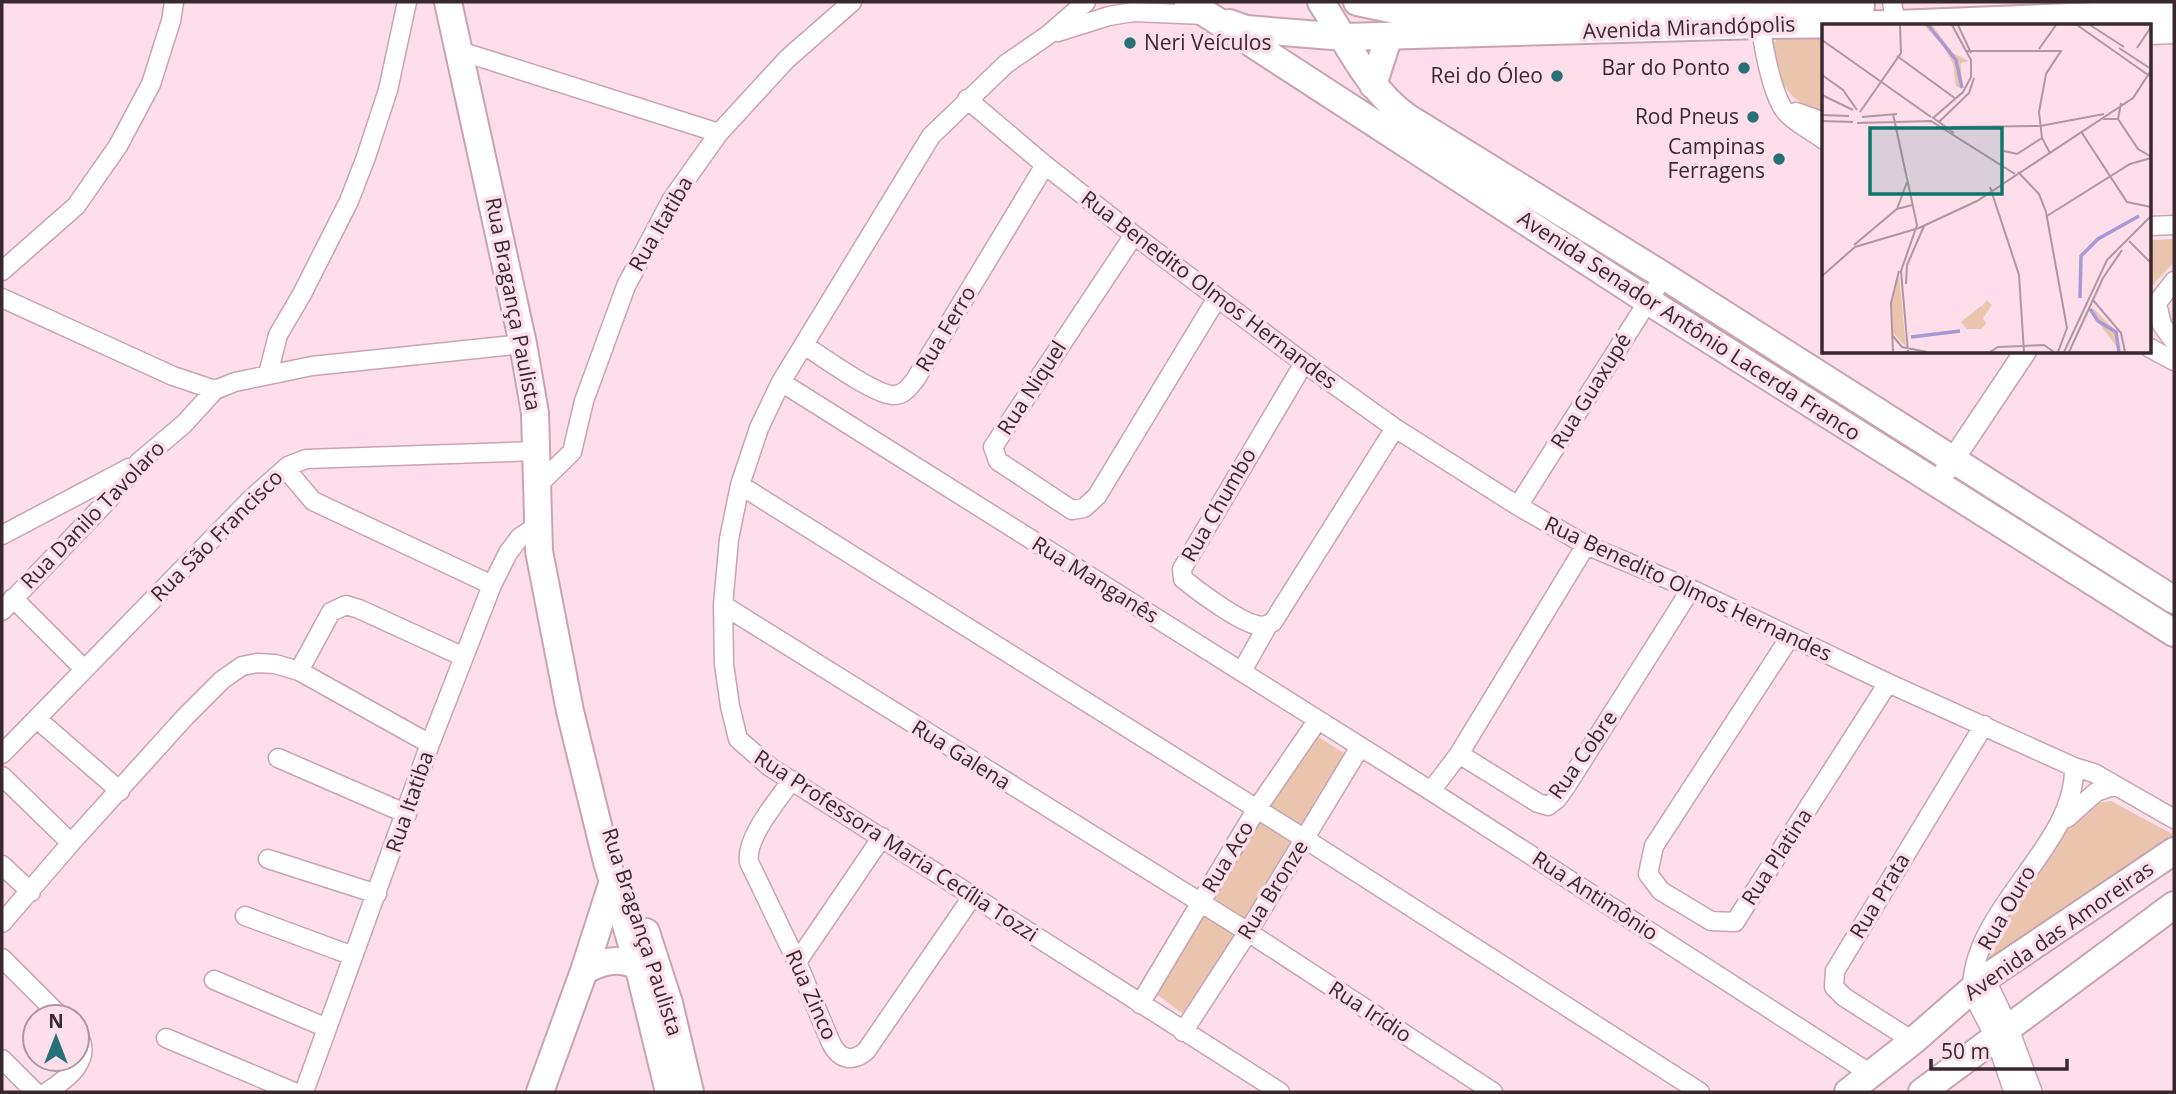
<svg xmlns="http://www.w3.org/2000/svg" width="2176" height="1094" font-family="'Open Sans',sans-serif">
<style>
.green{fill:#ebc4ae}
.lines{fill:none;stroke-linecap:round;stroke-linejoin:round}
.minor-casing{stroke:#c9a3b2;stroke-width:21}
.tertiary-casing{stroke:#c9a3b2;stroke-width:24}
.primary-casing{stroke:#c9a3b2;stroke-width:30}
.minor{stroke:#fff;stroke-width:18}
.tertiary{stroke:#fff;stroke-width:21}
.primary{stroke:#fff;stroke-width:26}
.poi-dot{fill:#267077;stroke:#fedeeb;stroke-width:2.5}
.labels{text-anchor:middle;stroke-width:7;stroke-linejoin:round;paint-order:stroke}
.street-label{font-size:21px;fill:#38292f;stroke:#fedeeb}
.poi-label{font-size:21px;fill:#38292f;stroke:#fedeeb;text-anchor:end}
.inset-river{fill:none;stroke:#a599d6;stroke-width:3.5}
.inset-road{fill:none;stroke:#af96a0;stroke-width:2}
.view{fill:#0f766e;fill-opacity:0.15;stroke:#0f766e;stroke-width:3.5}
.inset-edge{fill:none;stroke:#38292f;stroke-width:3.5}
</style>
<rect width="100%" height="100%" fill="#fedeeb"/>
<path class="green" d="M1824,31V112H1823C1785,100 1777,81 1774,43L1780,36Z
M2174,239V262L2150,288V240Z
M1312,733L1350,757L1187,1017L1151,990Z
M2111,801L2174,835L1979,977L1985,952L2062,828L2094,803Z"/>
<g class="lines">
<g class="minor-casing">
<path id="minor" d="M1086,2L1048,35L1006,64L931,136L781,382L759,428L740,485L729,539L723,605L724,664L730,706L738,739L770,767L1280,1092
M1892,2L1896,26
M1761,16C1760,36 1772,95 1785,111C1795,123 1812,131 1824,140
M1058,32L1109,16L1133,12L1205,15
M2150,35L2174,34
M460,51L719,133
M967,99L1045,165L1134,235L1304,363L1395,428L1518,506L1586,545L1691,589L1888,683L2074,767L2094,773L2174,819
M1796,112L1824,122
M2150,226L2174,225
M1134,235L993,447L998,461L1072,510L1084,508L1097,496L1217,298
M2,271L76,206L118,146L151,84L171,21L174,2
M2174,281L2157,303L2162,325L2174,341
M2,298L173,376L215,390L235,382L312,366L523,344
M804,345C821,356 876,396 894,395C904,395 909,387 915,380L1045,165
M2150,348L2174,361
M1304,363L1182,569L1183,579C1199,592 1237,620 1256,625C1263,627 1267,625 1273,622L1395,428
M268,374L278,335L302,294L349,201L366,157L388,90L407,2
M781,382L1431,791L1871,1074
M288,466L291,475L313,501L492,585
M740,485L1305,839L1700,1092
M537,486L572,452L584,401L626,286L672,199L719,133L787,59L852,2
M1518,506L1664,276
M2,535L129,468
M13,598L84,669
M723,605L1248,932L1493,1092
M2,611L110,498L139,462L184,424L215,390
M1790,637L1654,846L1648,874L1661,891L1711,921L1735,922L1888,683
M299,671L430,744
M1242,671L1268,625
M37,719L120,791
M2,754L251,499L288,466L306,459L537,451
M1459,754L1538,803L1548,806L1557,799L1567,785L1691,589
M278,758L407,814
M2,776L71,843
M792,780C778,800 745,838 749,862L797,962L831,1043C839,1059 852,1063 866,1051L972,897
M1431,791L1459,754L1586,545
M2067,818L2096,792L2113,786
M268,859L377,894
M2,865L31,892
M245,916L353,956
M2,923L71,843L185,717L222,680L242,666L257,663L275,664L299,671L331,612L346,605L359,609L464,657
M2,958L61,1017
M797,962L882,837
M214,980L327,1028
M1972,990C1972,908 2076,846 2074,767
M1140,1004L1256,810L1317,721
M1183,1032L1248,932L1360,747
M166,1038L294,1092
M1913,1041L1844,997L1834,987L1835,971L1984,725
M2,1059L35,1092
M47,1092C67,1079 94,1060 77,1033
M304,1092L430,744L492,585L508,553L520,537L537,526"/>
</g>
<g class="tertiary-casing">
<path id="tertiary" d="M1936,485L2025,352
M1984,979L2007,1027L2031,1092
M1972,990L1996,1036L2015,1092"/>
</g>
<g class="primary-casing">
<path id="primary" d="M448,2L523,344L535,413L539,551L570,711L607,862L638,965L669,1092
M1188,2L1648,301L2174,633
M1321,2C1347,42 1367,88 1407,117L1664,276L2174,600
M1357,2L1405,12L1446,15L1761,6H1861
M1229,23L1246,29L1344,37L1761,25L1896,24L2174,13
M1373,85L1389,36
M646,932L669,1003L690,1092
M584,971C607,958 628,956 649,974
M540,1092L584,971L613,881
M1848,1092L1913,1041L1984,979L2174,851
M1922,1092L2174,905"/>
</g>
<use href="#minor" class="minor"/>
<use href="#tertiary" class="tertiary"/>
<use href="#primary" class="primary"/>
</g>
<g class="poi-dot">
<circle cx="1130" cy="43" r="7"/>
<circle cx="1744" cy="68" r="7"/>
<circle cx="1557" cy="76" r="7"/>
<circle cx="1753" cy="117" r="7"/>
<circle cx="1779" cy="159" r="7"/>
</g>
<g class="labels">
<g class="street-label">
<text transform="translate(1689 28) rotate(-2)" y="7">Avenida Mirandópolis</text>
<text transform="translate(661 224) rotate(-60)" y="7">Rua Itatiba</text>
<text transform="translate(1209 290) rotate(37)" y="7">Rua Benedito Olmos Hernandes</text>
<text transform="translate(513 304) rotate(79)" y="7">Rua Bragança Paulista</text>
<text transform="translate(1689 326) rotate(33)" y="7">Avenida Senador Antônio Lacerda Franco</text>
<text transform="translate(946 329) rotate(-59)" y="7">Rua Ferro</text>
<text transform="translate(1032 388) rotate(-57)" y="7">Rua Niquel</text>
<text transform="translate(1591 391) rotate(-58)" y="7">Rua Guaxupé</text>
<text transform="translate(1219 505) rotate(-60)" y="7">Rua Chumbo</text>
<text transform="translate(93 515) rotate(-46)" y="7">Rua Danilo Tavolaro</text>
<text transform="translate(217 536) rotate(-45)" y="7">Rua São Francisco</text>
<text transform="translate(1095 580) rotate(32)" y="7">Rua Manganês</text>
<text transform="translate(1688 589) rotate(25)" y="7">Rua Benedito Olmos Hernandes</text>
<text transform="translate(961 755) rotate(32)" y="7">Rua Galena</text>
<text transform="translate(1583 755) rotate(-55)" y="7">Rua Cobre</text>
<text transform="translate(410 802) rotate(-71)" y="7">Rua Itatiba</text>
<text transform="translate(896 846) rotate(33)" y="7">Rua Professora Maria Cecília Tozzi</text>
<text transform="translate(1228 857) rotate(-59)" y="7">Rua Aco</text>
<text transform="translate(1777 857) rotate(-57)" y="7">Rua Platina</text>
<text transform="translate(1273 890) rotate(-58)" y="7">Rua Bronze</text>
<text transform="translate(1595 896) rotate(33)" y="7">Rua Antimônio</text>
<text transform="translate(1880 896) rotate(-59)" y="7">Rua Prata</text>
<text transform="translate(2007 908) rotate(-60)" y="7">Rua Ouro</text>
<text transform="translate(2059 931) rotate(-35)" y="7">Avenida das Amoreiras</text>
<text transform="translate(642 932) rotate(72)" y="7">Rua Bragança Paulista</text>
<text transform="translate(811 995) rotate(66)" y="7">Rua Zinco</text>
<text transform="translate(1370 1012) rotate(33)" y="7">Rua Irídio</text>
</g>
<g class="poi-label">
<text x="1144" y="50" text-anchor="start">Neri Veículos</text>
<text x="1730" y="75">Bar do Ponto</text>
<text x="1543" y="83">Rei do Óleo</text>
<text x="1739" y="124">Rod Pneus</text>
<text x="1765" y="154">Campinas<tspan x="1765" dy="24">Ferragens</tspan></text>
</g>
</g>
<g transform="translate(1822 24)">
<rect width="329" height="329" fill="#fedeeb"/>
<path d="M102,1H110L131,29L147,37L139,39L140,65L134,62L131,40L122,23ZM77,251L84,323L71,309L70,278ZM165,276L170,281L161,294L164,300L159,305H145L139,298L159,282L164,286L160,282ZM271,284L295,308L298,327L270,290Z" fill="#ebc4ae"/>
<path class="inset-river" d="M106,1L134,36L140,64M258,274L259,232L276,215L317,192M268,285L276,297L294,308L297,328M89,313L138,307"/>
<path class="inset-road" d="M136,1L149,29M255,1L329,53M268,1L302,23M0,16L109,93M297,24L329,45M315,24L329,3M217,25L234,1M144,27H239L224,50L217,88L220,114L228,129M75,32L134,75M0,51L21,66L35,86M0,71L31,86M38,88L79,29L78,1M71,90L95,201L79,247L86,328M0,91L27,92M40,93L75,90M110,93L132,109M111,94L141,68L149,53V36L130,1M281,95H296L299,79M296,95L316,125L328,132M0,97L31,98M117,98L147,69L152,54M35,99L109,97L193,150M129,103L218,102L282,90M260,109L305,178L329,183M182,127L195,130L220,114M196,148L217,170L224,188L245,304L236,328M168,163L197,251L202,328M75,185L85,158M225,192L308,140L329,134M307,217L329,239M32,221L75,185L90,181M0,252L33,223L97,204L155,177L311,74L328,48M84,260L85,241L102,202M271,276L299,309L303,328M70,311L80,323L105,328M71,328L69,279L77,247M168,328L176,323L222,321L232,328M242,328L285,236L329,192M247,328L281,254L300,226"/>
<path class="view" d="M48,104H180V170H48Z"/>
<rect width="329" height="329" class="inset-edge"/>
</g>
<rect width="2176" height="1094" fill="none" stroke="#38292f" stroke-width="7"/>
<g transform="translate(56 1038)"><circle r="33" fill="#fedeeb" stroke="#af96a0" stroke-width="2"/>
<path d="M0-5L12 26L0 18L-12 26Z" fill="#267077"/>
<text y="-10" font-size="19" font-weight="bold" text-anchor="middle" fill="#38292f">N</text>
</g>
<path d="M1931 1059v10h136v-10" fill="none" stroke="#38292f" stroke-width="3.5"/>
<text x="1941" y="1059" font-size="21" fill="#38292f" stroke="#fedeeb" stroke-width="5" paint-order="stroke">50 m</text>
</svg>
